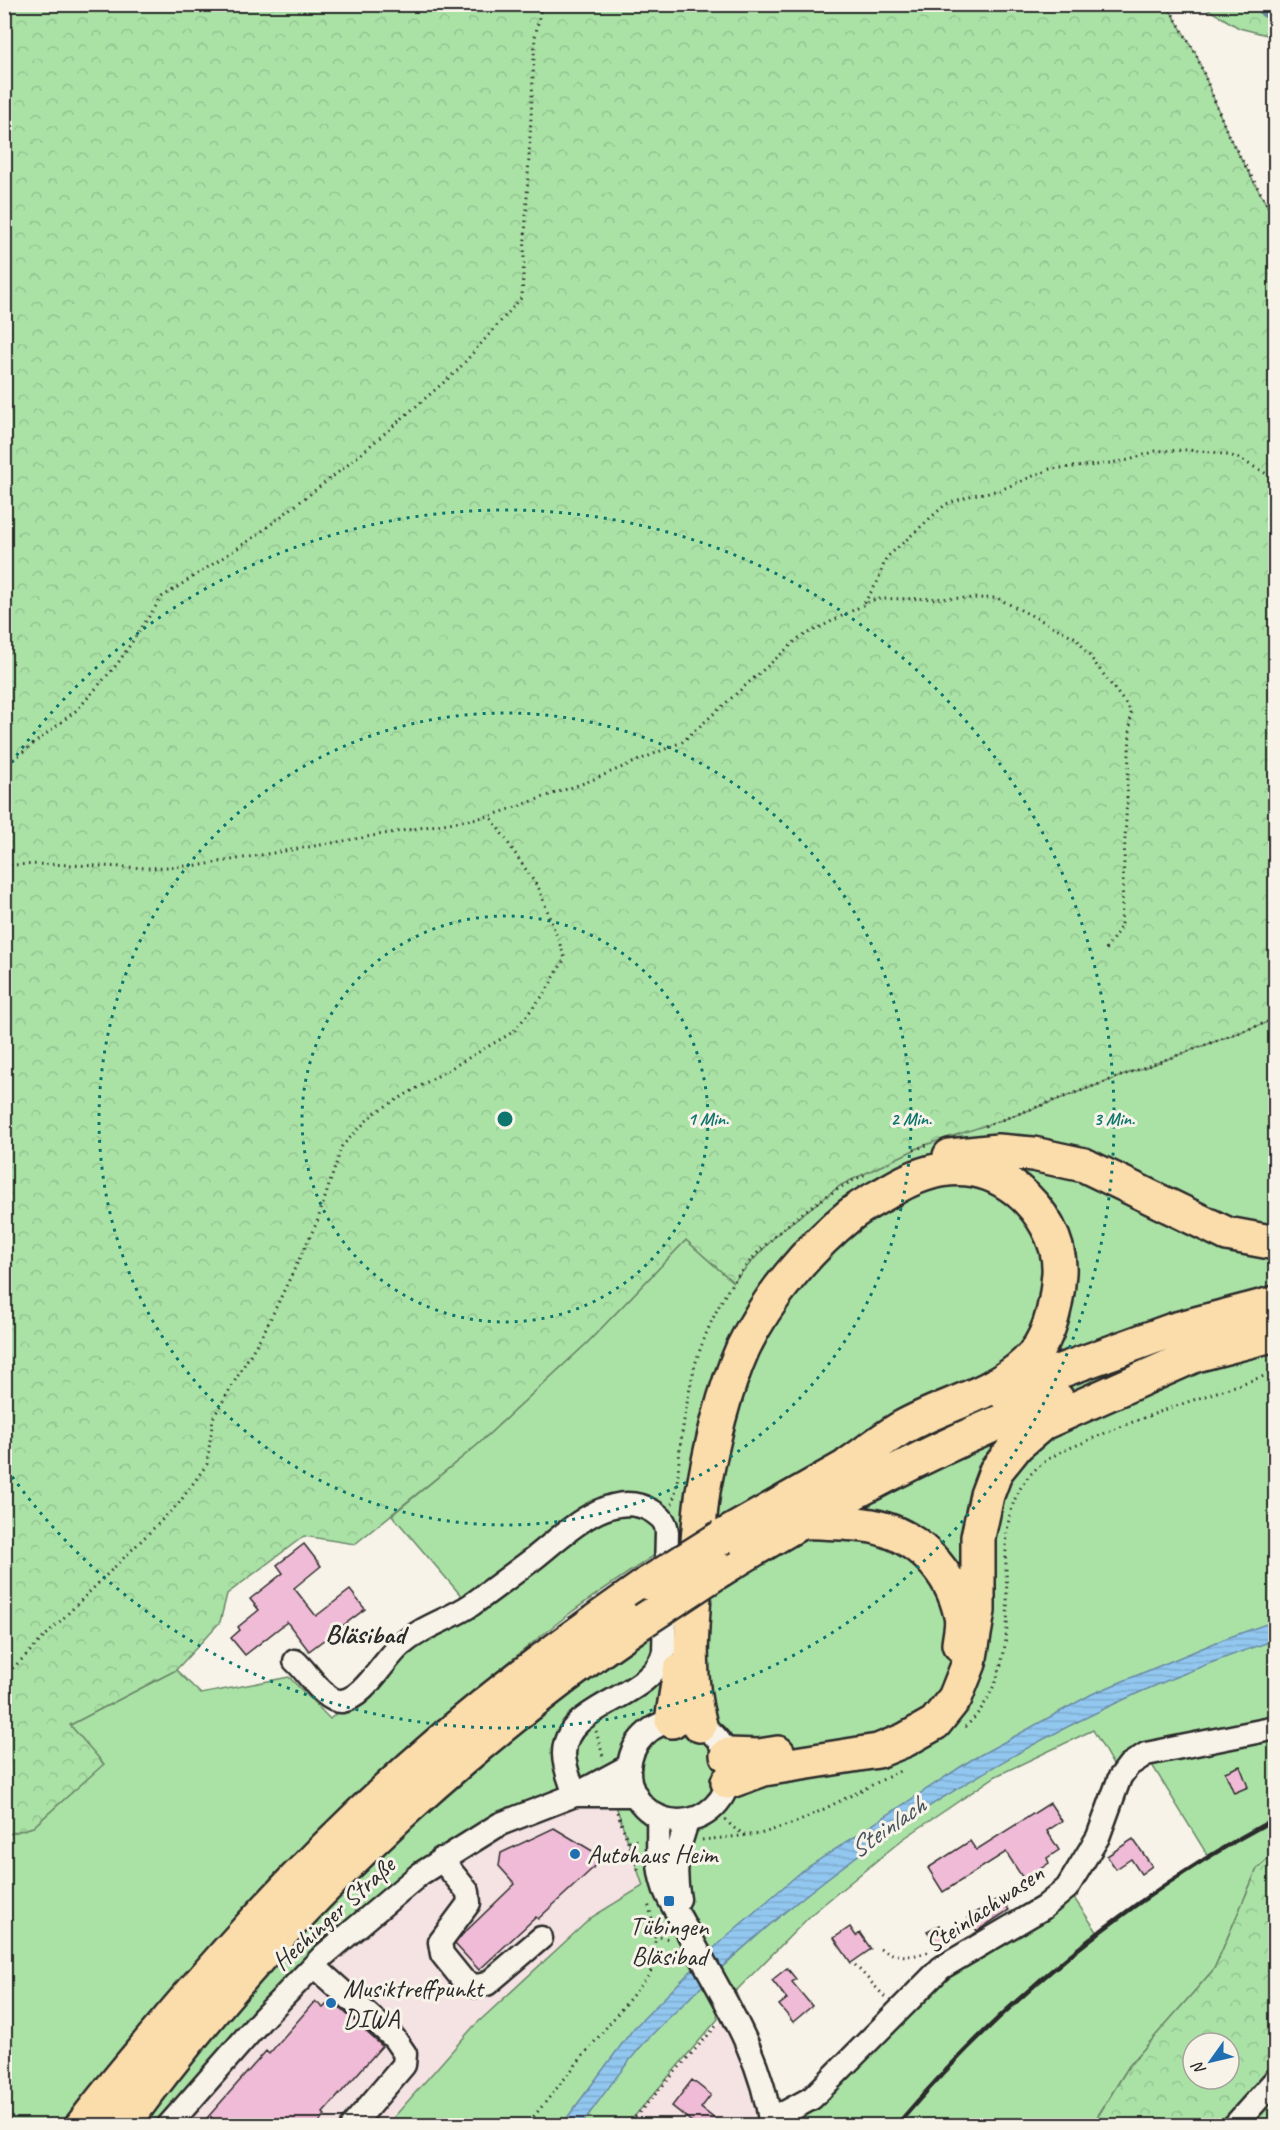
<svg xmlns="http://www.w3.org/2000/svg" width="1280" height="2130" font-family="Caveat,sans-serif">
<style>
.built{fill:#f5e2e3}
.green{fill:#aae2a6;stroke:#6a8668;stroke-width:1.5}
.forest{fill:url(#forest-crowns);stroke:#6a8668;stroke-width:1.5;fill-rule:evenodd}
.water{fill:url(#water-rules);stroke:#6989a1;stroke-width:1.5}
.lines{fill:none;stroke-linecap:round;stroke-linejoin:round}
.stream{stroke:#6989a1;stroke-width:5}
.building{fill:#f0bbd6;stroke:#2b2b2b;stroke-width:1.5}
.minor-casing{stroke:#2b2b2b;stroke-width:27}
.highway-casing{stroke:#2b2b2b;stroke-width:38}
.path{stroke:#2b2b2b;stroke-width:3;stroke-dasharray:1.5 4.5;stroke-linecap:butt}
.minor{stroke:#f7f3e8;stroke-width:22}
.highway{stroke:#fbddab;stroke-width:33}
.rail{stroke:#2b2b2b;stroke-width:4.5}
.highway-bridge-casing{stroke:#2b2b2b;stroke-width:38;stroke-linecap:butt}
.highway-bridge{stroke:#fbddab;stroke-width:33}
.ring{fill:none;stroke:#0f766e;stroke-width:3;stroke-dasharray:3 6}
.poi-dot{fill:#1f6fb2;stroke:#f7f3e8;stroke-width:2}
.labels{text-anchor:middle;stroke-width:6;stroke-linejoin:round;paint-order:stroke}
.poi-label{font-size:26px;fill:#2b2b2b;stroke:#f7f3e8;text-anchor:start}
.street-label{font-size:26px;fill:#2b2b2b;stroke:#f7f3e8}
.neighbourhood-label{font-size:27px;font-weight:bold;fill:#2b2b2b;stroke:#f7f3e8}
.water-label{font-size:27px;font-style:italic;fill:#45525c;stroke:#f7f3e8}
.centre{fill:#0f766e;stroke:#f7f3e8;stroke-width:3}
.ring-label{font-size:18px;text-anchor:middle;font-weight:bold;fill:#0f766e;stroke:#f7f3e8;stroke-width:6;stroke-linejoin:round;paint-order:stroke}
</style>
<defs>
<pattern id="forest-crowns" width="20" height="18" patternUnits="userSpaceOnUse" patternTransform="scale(1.5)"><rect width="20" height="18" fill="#aae2a6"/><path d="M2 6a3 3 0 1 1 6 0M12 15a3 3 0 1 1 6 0" fill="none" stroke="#92c28f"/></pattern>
<pattern id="water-rules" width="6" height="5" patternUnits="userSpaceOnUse" patternTransform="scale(1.5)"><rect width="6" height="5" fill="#92c7f0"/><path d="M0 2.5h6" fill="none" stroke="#7eabce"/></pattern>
</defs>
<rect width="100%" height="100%" fill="#f7f3e8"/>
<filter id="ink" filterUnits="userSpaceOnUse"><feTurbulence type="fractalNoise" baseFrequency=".0167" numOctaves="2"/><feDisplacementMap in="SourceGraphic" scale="12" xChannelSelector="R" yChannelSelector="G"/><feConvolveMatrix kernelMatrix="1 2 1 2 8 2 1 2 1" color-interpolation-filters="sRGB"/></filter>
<g filter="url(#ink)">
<path class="built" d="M612,1794L643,1886L592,1917L473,2027L387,2125L168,2126L324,1955L500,1824Z
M733,2009L771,2125L627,2126L640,2110Z"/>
<path class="green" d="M1275,1017V1853L1257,1869L1214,1969L1129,2066L1092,2125L771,2126L941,1968L1067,1888L1098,1933L1208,1856L1146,1755L1120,1777L1093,1730L996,1776L903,1839L813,1913L726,2001L717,2016L718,2019L627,2125H387L473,2027L592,1917L643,1886L612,1794L575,1795L420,1874L168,2125H138L210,2036L339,1894L397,1840L507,1745L571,1694L648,1638L665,1637L655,1555C626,1574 597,1593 569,1614C523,1649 478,1688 434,1727C297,1846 174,1979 67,2125L5,2126V1835L33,1827L103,1764L70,1725L176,1670L201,1694L289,1677L330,1719L362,1689L470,1606L392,1515L476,1446L587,1343L686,1240L733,1282L779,1232L841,1185L922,1146L1265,1023Z"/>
<path class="forest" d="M5,4L1167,5L1196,54L1229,137L1275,220L1276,1017L1265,1023L1008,1118L922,1146L841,1185L779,1232L733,1282L686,1240L587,1343L476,1446L355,1544L304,1536L227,1594L220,1622L176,1670L70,1725L104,1764L33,1827L5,1835Z
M1201,5H1275V37L1239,28Z
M1275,1853V2125L1092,2126L1129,2066L1214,1969L1257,1869ZM1193,2043H1229V2079H1193Z"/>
<path class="water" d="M1275,1621V1640C1061,1711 858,1834 696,1992C680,2008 662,2023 647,2040C623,2066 602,2097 581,2125L561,2126L633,2029L721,1941L802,1871L971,1760L1092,1694L1224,1639Z"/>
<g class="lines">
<path class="stream" d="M1253,4L1264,15L1276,19"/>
</g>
<path class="building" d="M304,1544L321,1566L294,1588L316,1616L350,1590L365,1609L309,1651L287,1622L245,1655L231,1638L240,1630L238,1627L259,1610L250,1599L283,1573L277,1565Z
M1240,1766L1248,1787L1234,1793L1225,1772Z
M1050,1803L1062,1821L1047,1831L1059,1850L1047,1858L1049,1863L1024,1880L1006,1852L943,1892L928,1868L970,1841L976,1850Z
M554,1828L604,1858L538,1919L536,1917L479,1970L455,1944L462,1935L515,1884L499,1866L501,1853Z
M1133,1839L1152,1866L1141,1874L1131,1859L1116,1869L1107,1856Z
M1000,1897L1009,1910L977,1931L968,1918Z
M939,1925L950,1941L940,1949L927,1931Z
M850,1927L856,1936L860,1933L871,1949L851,1963L834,1938Z
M787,1968L796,1979L792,1982L812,2006L793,2022L779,2005L787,1999L772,1980Z
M331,2000L382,2046L323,2113L325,2115L316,2126H200L266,2051L269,2054L315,2001L323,2008Z
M692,2080L711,2095L701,2108L724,2126H697L672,2106Z"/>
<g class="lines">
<g class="minor-casing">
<path id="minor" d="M295,1661C308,1672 325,1703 342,1701C364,1698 383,1661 400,1646C421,1627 448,1620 471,1605C492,1590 513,1574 533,1559C564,1535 610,1486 652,1511C661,1517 666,1521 667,1532L664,1652C652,1700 564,1703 564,1754C564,1768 571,1782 575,1795
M629 1771a50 50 0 1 1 100 0a50 50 0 1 1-100 0Z
M577,1795H636
M658,1816C659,1838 656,1863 663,1884C667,1900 677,1910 684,1925C718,1991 761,2050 771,2126
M441,1859L468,1892L469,1903L440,1942L442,1954L463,1980L475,1986L487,1984L541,1938
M679,1899C673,1868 677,1849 688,1820
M314,1966L394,2038L405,2054L404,2065L352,2126
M770,2116L786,2112L812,2098L941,1968L1043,1908L1067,1888L1098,1837L1120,1777L1129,1765L1146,1754L1276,1728
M168,2126L262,2019L324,1955L420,1874L500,1824L575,1795L629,1766
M1234,2126L1276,2079"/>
</g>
<g class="highway-casing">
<path id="highway" d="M950,1156L998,1151L1033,1154L1084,1165L1227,1234L1276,1243
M1180,1359L1276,1334
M1004,1393L1027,1383L1173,1330L1276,1303
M802,1521C825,1523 850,1522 872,1526C917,1535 952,1571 961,1616C963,1624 960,1635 959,1644
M722,1537L867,1455
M720,1570C827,1504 939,1444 1057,1399
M672,1721L680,1671
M700,1725C686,1677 692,1621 696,1571C698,1545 699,1517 703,1491C712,1443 723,1393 743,1348C767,1298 808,1249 850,1215C862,1205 877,1198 889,1191C931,1165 976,1157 1017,1190C1041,1209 1061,1242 1059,1273C1057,1304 1050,1341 1026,1363C992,1395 945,1404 905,1426C885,1437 867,1452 848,1465
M727,1755L759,1756L778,1753
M728,1782L764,1769L878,1751L905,1740L935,1723L955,1698L969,1663L978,1611V1537L987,1495L996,1471L1017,1445L1043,1423L1200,1353
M82,2126C112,2086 145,2048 177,2010C260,1912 349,1819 447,1736C511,1681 580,1631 649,1583
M122,2126C267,1929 442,1758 644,1620"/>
</g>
<path class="path" d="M1167,4L1196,54L1229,137L1276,220
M864,603L877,583L886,558L946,504L973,495L1000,490L1050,469L1097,465L1129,460L1156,451L1186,450L1213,452L1236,457L1276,479
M4,767L78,709L118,663L162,597L253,538L349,464L457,371L522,297L535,37L542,4
M4,865L47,864L149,868L202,865L490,816
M985,1126L1265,1023L1276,1017
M914,1150L927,1145
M672,1504C679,1484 678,1462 681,1441C684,1417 689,1392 694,1369C700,1345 719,1301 734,1281C766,1237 819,1196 868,1173
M4,1677L179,1503L207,1464L213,1418L266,1328L317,1222L342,1146L374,1113L513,1032L545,993L565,958L539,889L490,816L587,782L682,742L799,638L875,599L997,598L1076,638L1131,711L1121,926L1104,953
M965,1727C990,1705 1002,1671 1006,1638C1013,1581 987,1505 1043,1463C1058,1451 1079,1445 1096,1437C1154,1412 1215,1393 1276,1372
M596,1731L604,1760
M716,1804C723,1817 731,1829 745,1834
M617,1812L639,1871
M702,1840L760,1834L800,1821L900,1771
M629,1841L639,1840
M654,1936L670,1939
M880,1949C897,1957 909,1958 928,1952
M855,1965L885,1997
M526,2126L649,1975C660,1953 654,1926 648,1903
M627,2126L717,2025"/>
<use href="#minor" class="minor"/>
<use href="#highway" class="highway"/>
<path class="rail" d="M896,2126C1003,2000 1131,1896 1276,1818"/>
<g class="highway-bridge-casing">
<path id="highway-bridge" d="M649,1583L722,1537
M644,1620L720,1570"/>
</g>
<use href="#highway-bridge" class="highway-bridge"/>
</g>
</g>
<g class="ring">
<circle cx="505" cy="1119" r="203"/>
<circle cx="505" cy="1119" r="406"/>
<path d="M6 770A609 609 0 1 1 6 1468"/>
</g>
<g class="poi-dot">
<circle cx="575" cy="1854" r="6"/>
<rect x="663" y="1895" width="12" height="12" rx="3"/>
<circle cx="331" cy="2003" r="6"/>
</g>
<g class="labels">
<g class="poi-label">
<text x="587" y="1863">Autohaus Heim</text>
<text x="669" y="1935" text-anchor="middle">Tübingen<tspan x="669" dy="30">Bläsibad</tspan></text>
<text x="343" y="1997">Musiktreffpunkt<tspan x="343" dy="30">DIWA</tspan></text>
</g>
<g class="street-label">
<text transform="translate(984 1908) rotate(-34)" y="9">Steinlachwasen</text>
<text transform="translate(333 1913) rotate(-42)" y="9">Hechinger Straße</text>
</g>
<g class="neighbourhood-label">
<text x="365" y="1643">Bläsibad</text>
</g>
<g class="water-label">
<text transform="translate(887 1827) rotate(-35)" y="9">Steinlach</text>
</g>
</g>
<circle cx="505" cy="1119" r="9" class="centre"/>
<g class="ring-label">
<text x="708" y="1125">1 Min.</text>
<text x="911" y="1125">2 Min.</text>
<text x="1114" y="1125">3 Min.</text>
</g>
<rect width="1280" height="2130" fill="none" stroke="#f7f3e8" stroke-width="24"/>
<rect x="12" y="12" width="1256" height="2106" fill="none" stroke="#2b2b2b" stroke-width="2" filter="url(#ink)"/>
<g transform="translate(1211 2061) rotate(236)"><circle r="28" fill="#f7f3e8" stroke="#a5a39c" stroke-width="1.5"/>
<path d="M0-4.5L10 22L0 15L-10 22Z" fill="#1f6fb2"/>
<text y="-9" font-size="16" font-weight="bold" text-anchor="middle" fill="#2b2b2b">N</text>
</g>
</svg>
